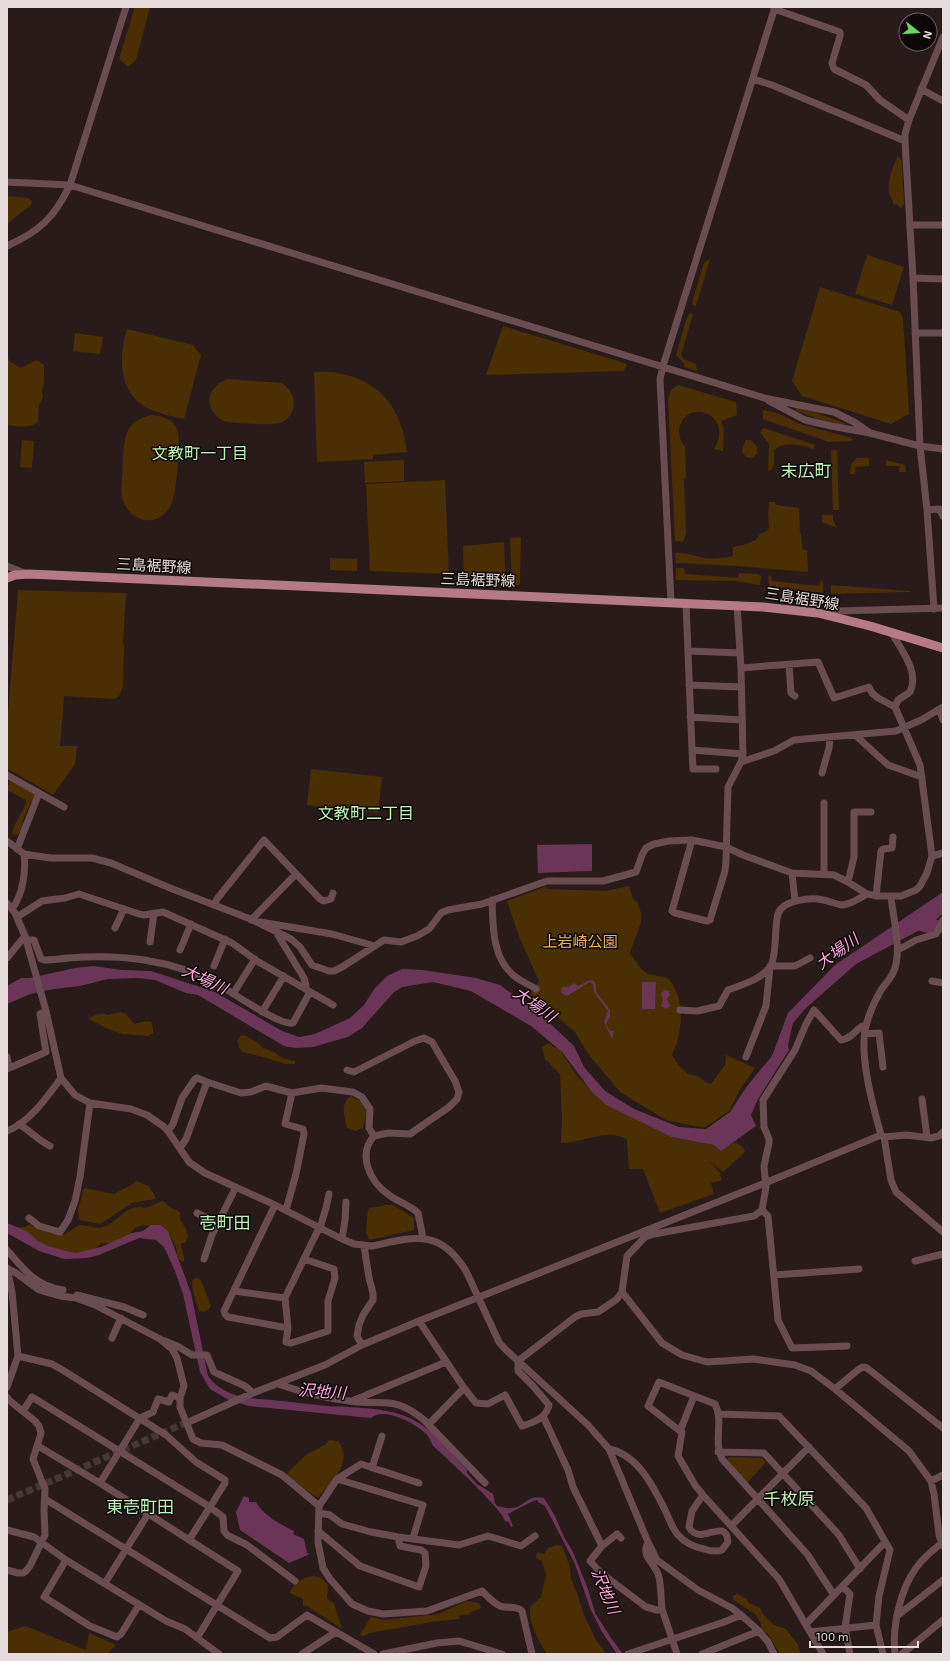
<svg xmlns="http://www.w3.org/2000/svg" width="950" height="1661" font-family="'Exo 2','Noto Sans JP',sans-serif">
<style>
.green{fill:#4a2f04}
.water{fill:#6b3558}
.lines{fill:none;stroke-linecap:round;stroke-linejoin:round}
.river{stroke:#6b3558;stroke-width:13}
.minor-tunnel{stroke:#443837;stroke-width:7;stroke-dasharray:7 3.5;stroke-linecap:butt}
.minor{stroke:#6a4d53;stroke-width:7}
.major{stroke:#b57987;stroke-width:9}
.minor-bridge{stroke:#6a4d53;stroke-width:7}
.labels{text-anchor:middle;stroke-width:3;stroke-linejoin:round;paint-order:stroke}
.street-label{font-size:15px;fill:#e6dcdb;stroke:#0d0807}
.park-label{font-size:15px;fill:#f0b564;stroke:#0d0807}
.neighbourhood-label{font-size:16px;fill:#bef5b7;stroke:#0d0807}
.water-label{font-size:16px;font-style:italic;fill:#fda8de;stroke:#0d0807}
.quarter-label{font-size:17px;fill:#bef5b7;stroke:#0d0807}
</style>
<rect width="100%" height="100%" fill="#281b1a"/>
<path class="green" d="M135,7H150L136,60L128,67L119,59Z
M898,156L901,160L902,164L904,203L902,208H900L898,205L893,204C893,199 890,196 889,192C887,182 893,165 898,156Z
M7,196L29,198L32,202L31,205L7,224Z
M867,255L904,267L892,305L855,294Z
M710,259L696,306L692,305L693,299L704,263Z
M820,287L900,312L903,319L909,414L891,424L802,396L792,381Z
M690,313L693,314L681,355L683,359L696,364L697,371L684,367V363L676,355L686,320Z
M503,326L627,364L624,371L486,375Z
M127,329L193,345L201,355L184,419C173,417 162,414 151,410C118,395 118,358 127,329Z
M75,333L103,337L100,354L73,351Z
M7,353L9,361L20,368L37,360L44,365V382L42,391L43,398L39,405L38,422C30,428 17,427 7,425Z
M314,372C322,372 330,371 338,373C382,381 402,410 407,452L373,455V459L317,462Z
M227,379L282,383C289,388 294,395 294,404C294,412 287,421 280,423C272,426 232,423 223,421C203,408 206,388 227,379Z
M678,385L736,402L737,415L721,421L724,429L723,451L714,449C736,414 684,396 679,430C679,437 681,442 685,447L686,477L684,479L686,533L683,542L675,541L668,400L671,390Z
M798,408L814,412L845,423L844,425H840L818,419L794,410Z
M763,410L777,413L800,424L852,438V441L829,442L763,419Z
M151,415C161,416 172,418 177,429C182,438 176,499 170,507C154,532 124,519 121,492C122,480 123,469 123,457C125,435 126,421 151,415Z
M764,428L815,445L814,449C800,445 787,440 774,450V464L772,469L768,471L769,444L760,432Z
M22,440L34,441L32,468L20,467Z
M746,440H751L757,447V454L753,458L746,457L742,452L743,446Z
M831,450H837L839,510H833Z
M857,458H869V466L855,467V474H850L851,464Z
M404,460V481L365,483L364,462Z
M886,460L905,465L906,472H899V466H886Z
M445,480L449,574L370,571L366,484Z
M769,502H775L776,505L799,508L800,533L801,534L803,550H807L808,572L737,566L676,563L675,553C685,552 694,556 704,558C714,559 724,558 733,556V547L746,544L756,540L760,534L767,531L769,528L768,514Z
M822,515H833V520L837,528L822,522Z
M521,537L520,585H512L510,538Z
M504,542L506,587L464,585L463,546Z
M330,558L357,559V571L330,570Z
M676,568H684L685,574L738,578L739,573L758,574L761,576L760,585L734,581L676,580Z
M771,575L772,581L819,586L821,580L823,582V593L769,586L768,577Z
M831,585L910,591V592L831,594Z
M18,590L126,593L123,642L124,647L123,687L119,696L114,699L64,696L60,746H77L75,764L53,795L7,768V726Z
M311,769L382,777L378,813L307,805Z
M10,780L36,795C32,799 26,812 24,818C21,824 23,831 17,835L12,834C13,822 25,812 26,800L7,790Z
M629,886L633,899L638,903L641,913V922L630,953L642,970L648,974L668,978C683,994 683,1022 677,1043C676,1047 673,1050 672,1055L679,1066L688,1074L697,1076L707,1083L711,1084L725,1065L726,1055L755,1068L739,1091L729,1111L704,1128L666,1120L620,1092L589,1055L575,1032L530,994L539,981L520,939L507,901L544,887L549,889L605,891Z
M121,1012L126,1014L134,1024L146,1021L151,1022L153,1029V1033L148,1036L123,1034L106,1028L89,1019C92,1015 100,1014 104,1013L107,1015Z
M241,1035L246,1036L258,1043L263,1048L274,1052L282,1058L295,1061V1064H286L263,1057L243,1052L239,1048V1043L237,1042Z
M549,1044L560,1050L578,1077L606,1105L671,1137L714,1145L720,1150L735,1142L743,1147L745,1152L723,1172L709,1161L720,1173L722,1180L711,1183L714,1194L660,1213L643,1169H629L627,1139C607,1128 582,1143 561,1143L562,1119L560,1074L545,1059L542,1047Z
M351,1096L362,1102L366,1108L367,1112L363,1128L357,1130L356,1131L347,1128C345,1117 339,1104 351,1096Z
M136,1181L149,1186L155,1196V1199L132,1203L100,1224L79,1220L78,1210L84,1188L114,1194C121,1189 131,1187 136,1181Z
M162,1201C166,1202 166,1205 170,1207C174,1210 177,1209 180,1213V1219L186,1229L188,1236L186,1242L181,1244C181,1250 185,1256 184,1261L182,1262L178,1258L176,1247L168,1232C160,1230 148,1223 140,1226C133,1228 132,1232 128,1236C123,1240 107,1245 101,1243C98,1246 93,1251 89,1253C65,1260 35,1239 15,1229L17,1227H25L29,1224L36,1228L59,1234H65L80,1225C86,1225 93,1228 99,1228C117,1226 125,1202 146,1208Z
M385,1205H393L414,1218V1230L369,1240L366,1232L368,1210L369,1208L382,1206Z
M196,1278L201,1280L211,1306L209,1309L204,1312L199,1311L193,1292L192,1281Z
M329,1440L338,1441C355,1462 330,1483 318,1498L311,1494L287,1475L289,1471L306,1455L326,1444Z
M729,1457L762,1458L766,1462L747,1483L727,1460Z
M556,1545L562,1546L570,1567L571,1579L577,1593L584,1615L596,1640L604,1651L603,1654H547C538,1640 529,1625 530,1607L541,1597L546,1575L542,1561L536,1558L537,1552L544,1554L548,1548Z
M313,1576L320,1577L328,1585L327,1598L334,1604L342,1629L307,1606H303V1599L290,1593C293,1584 302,1577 313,1576Z
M737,1594L746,1598L749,1603L760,1608L764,1615L774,1625L786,1629L798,1645L801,1654H780L768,1634L764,1632L761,1627V1623L755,1614L733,1600V1596Z
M466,1601L479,1603L481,1607L480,1609L471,1612L468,1615H460L459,1619L431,1622L370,1633L363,1636L360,1635L371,1617L383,1620L439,1614Z
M25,1626L86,1650L89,1633L116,1645L107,1654H7V1632Z"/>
<path class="water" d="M592,844V871L538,873L537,845Z
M943,892V913L933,923L856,964L806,1008L793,1023L788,1045L789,1050L758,1099L751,1115L756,1126L721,1151L714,1145L671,1137L606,1105L592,1092L562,1052L531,1026L471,991L433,982L402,987L394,992L362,1028L348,1037L313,1047L295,1048L284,1046L198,995L186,993L155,980L137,978L108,979L80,986L54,989L30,994L7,1004V986L21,978H30L75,968L93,966L122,970L151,971L215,992L282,1031L299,1037L315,1034L350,1018L364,1005L375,988L387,976L402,969L423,970L476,978L500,985L539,1013L574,1046L584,1067L605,1091L634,1109L679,1127L706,1129L730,1112L747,1086L772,1056L788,1013L835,965Z
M590,980C597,981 596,986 596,992L610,1010V1016L606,1024L610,1031H614L612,1039L604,1022L608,1011L594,992L593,984L590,982L588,983L567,996L561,993V990L563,987H568L574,983L578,986Z
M642,982H656L655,1009H642Z
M664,990L669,991L670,995L667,999L670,1006L666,1009L661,1006L663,1000L661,994Z
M7,1223L28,1232L38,1241L48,1246L70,1252L76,1253L101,1247L132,1233L143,1231L151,1225H160L168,1231L191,1293L208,1376C217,1389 232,1395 247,1398C274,1400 300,1403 326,1406C358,1408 394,1406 422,1425C439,1436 452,1455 467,1470V1473L477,1484L493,1494L495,1503L497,1506C503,1507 508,1509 513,1508C524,1507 527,1494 544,1498L555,1516L564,1537L573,1552L588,1589L595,1613L611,1638L623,1654H617L602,1632L590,1608L575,1564L545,1506L538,1502V1500C533,1500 514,1511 508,1514L513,1526L511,1527L509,1522L505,1521C503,1510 445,1456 433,1446C431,1442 430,1438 427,1435C418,1424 382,1406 371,1418L249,1406L229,1400L210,1389L200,1372L183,1294L175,1271L164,1247L156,1240L139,1238L99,1255L87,1258L64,1259L39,1251L7,1233Z
M244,1496L249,1498V1502H256C264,1516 280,1524 294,1531L293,1534L304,1539L307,1553L310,1554L289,1563L240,1530L236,1512Z"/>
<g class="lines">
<path class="river" d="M916,923L930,927L943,926"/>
<path class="minor-tunnel" d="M7,1500L190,1421"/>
<path class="minor" d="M774,9L840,32V36L832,63L834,69L866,85L880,100L909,120
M753,79L772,85L905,141
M921,89L943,101
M7,182L70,185L764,398L834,412L854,422L870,433
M910,225H943
M7,246C40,231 54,218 70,185L126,7
M913,278L943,279
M915,333H943
M769,401L805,420L831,426L870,433L920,446L943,449
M927,510L939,509L943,516
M7,566L27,574
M671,602L660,379L663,366L775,7
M686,603L692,750L743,754
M934,609L927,510L920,446L913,278L905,141V134L909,120L943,37
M828,616L838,611L943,608
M892,633C901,650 920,672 910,692L898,700L895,707
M688,651L740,653
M789,665L791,693L795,696
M689,685L741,687
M939,709L943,720
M690,717L742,720
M855,735L888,765L922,777
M692,750L693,769H716
M741,762L774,751L794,740L896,731L921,720L943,707
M822,773L829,748L830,737
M7,775L39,793L17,849
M39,793L64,807
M824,803V874
M692,840L672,911L675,913L707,921L710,920L725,871L726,861L728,787L741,762L743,754L741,668L737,605
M7,841L24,854L51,858H92L111,863L170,888L253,920L291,939L300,947L312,965L329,971H334L342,967L384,940L401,942L417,936L429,929L441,913L448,910L482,904L547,881H603L636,872L642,855L646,848L654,844L669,841L692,840L726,847L743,855L792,873L834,875L848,882L867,894L877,896H901L916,890L920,886L927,873L932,856L920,765L895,707L878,698L872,693L869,687L834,698L818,662L741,668
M932,856L943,853
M792,873L795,901
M848,882L854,857V812H871
M876,896L881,851L883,849L892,848L893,837
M492,900C493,925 492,956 512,974C518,980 528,984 536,989
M7,903L15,913L25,936L46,1011L61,1078L75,1095L90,1103L131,1109L147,1115L163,1126L168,1131L189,1162L205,1173L275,1205L340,1238L354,1244L372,1246C414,1237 440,1228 466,1271L499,1342L505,1349L588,1425L609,1449L648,1542L657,1560L698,1590L732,1608L741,1615L759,1631L768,1642L774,1654
M214,905L217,899L264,840L320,899L324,901L331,899L333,893
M12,909C23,894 26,872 24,854
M17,917L42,901L65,898L79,894L139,914L144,915L163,912L232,943L257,961L333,1005
M251,920L296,874
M260,922L332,934L375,946
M115,928L124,909
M276,932L304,978L306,985L304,988
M26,940H34L41,959L44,960C52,960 60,959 68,958C121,954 172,959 219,985C232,992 281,1027 293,1023L310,992
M150,942L154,913
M180,950L191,924
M898,950L916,940L936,934L943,920
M7,958L25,936
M214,966L225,939
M770,966H795L810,958
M932,981L943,983
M233,994L255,959
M680,1010L697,1011L719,1006L728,990C742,985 766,978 772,963C777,948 774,929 778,914C782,900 811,897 823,900C829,901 835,904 842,905C848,905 862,897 867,894
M262,1012L284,976
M865,1034L879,1033L883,1067
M7,1057L9,1068
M746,1057L766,1006L770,967
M7,1069L46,1052L40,1014L46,1011
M347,1070L354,1072L415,1041L424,1038L432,1042L455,1081L459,1092L457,1099L449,1107L410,1134L388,1133L374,1136C357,1155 370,1182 389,1195C398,1202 410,1205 418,1213L423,1238
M922,1099L927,1137
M19,1124C30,1131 39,1141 50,1146
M7,1131C30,1122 47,1097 61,1078
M168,1131L173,1124L182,1098L195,1079L197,1078L207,1082
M881,1135C873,1106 860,1060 865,1030C868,1016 874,1002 881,990C885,984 890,979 893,973C903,953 893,918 891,897
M884,1137L891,1180L896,1192L943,1232
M180,1148L186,1139L207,1082L241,1093L251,1092L266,1086L292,1093L321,1088L353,1092L362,1097L370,1109L369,1128L374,1136
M275,1205L224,1311L225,1314L228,1317L288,1328
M286,1210L296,1174L304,1134L303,1129L285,1124L292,1093
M762,1210L768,1216L778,1320L792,1348L847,1346
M197,1213L217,1223
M29,1218L39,1226L60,1232L68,1220L75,1201L80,1177L90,1103
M320,1228L326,1208L329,1194
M342,1239L345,1220L346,1202
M7,1250C24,1270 36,1286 63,1290
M204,1259L212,1235L236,1187
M304,1259L334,1269L335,1278L328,1301V1331L291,1343L286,1342L288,1328L285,1298L319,1228
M915,1261L943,1254
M7,1268L12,1292L18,1356L7,1387
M8,1269L16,1273L39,1290L60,1296L76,1298L95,1305L160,1339L172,1349L177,1358L184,1386L180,1398V1407L193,1439L201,1443L222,1445L282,1475L319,1506
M774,1275L859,1269
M234,1291L285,1298
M622,1292L662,1343L682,1355L707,1362L753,1359L795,1365L811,1371L835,1389L909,1451L931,1481L934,1494L939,1535L943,1546
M77,1295L124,1307L143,1315
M419,1321L464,1388L476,1403L488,1404L505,1395L522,1426C533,1423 547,1417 549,1405L533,1386L518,1371V1361L575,1317L581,1314L598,1312L617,1299L622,1292L627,1256L645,1237L654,1234L754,1216L762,1210L766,1187L764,1166L769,1143V1139L764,1127L763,1100L795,1050L806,1024L814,1010L841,1040C851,1039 855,1031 862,1026H866
M112,1338L121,1318
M165,1341L179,1347L192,1355H207L214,1372L245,1386L253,1393
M362,1345L357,1336L359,1325L363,1315L373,1300V1293L369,1278L364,1246
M18,1356L52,1364L61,1369L166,1435L196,1462L225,1480V1483L210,1507L32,1397L23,1411
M278,1384C301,1392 325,1398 349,1401C384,1406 394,1395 424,1420L485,1483
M835,1389L859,1369L863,1367L867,1368L943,1428
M694,1396L680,1431L682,1432L678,1456L695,1485L703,1495
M7,1397L10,1401L35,1421L39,1426L41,1433L33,1459L45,1489L44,1510L45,1535L30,1566L26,1571L23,1573H18L7,1570
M352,1401L446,1362
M719,1414L779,1416L866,1508L890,1550L879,1596L876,1625L883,1654
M543,1416L568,1470L573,1487L602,1546L617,1534L621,1538
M191,1421L253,1393L325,1365L362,1345L419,1321L765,1183L881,1135L884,1137L906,1135L931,1138L939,1136L943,1132
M429,1424L464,1388
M680,1431L648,1406L659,1382L715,1404C724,1421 713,1441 722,1459L807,1554L834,1595
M38,1446L100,1483L238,1571L197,1638
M609,1449C638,1455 653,1486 665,1510C669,1518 672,1528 678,1535C685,1543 694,1547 704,1549C710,1551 716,1552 722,1550L728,1542C726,1515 700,1548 689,1527L692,1511L703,1495L779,1579L823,1654
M718,1452L764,1453L839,1535L860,1569
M372,1468L382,1436
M337,1479L423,1505L413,1538
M931,1481L943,1475
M100,1483L140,1418L153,1412L158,1399L169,1402L172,1395L180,1398
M419,1483L361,1464L337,1479L319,1506L318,1542L323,1568L330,1579L352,1604L368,1611L383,1614L427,1611L482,1591C487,1596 493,1603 500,1606C507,1609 516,1605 522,1611L532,1654
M45,1499L270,1638L277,1637L307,1615L374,1654
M319,1513L330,1515L342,1524L371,1532L398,1537L459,1545L488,1536L521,1546L535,1536
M731,1526L809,1447
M7,1530L34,1537L66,1560L166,1621L185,1629L219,1654
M318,1531L360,1566L419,1587L426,1566L425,1553L421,1550L400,1546L398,1537
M189,1540L210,1507L223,1517L224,1531L227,1535L247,1545L295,1581
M602,1546L590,1561L601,1573L646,1607L657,1610L662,1609C661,1598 661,1587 659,1577C656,1563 640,1558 648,1542
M66,1560L44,1597L90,1626L117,1637L121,1634L139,1605
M105,1583L148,1514
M843,1587L850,1594L845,1628L850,1654
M662,1609L677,1654
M897,1616L943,1580
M724,1622L741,1615
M806,1624L885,1542
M810,1632L876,1625
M302,1654L336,1632
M383,1654L437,1643L459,1641L502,1654
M702,1654L759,1631
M895,1654C892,1627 900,1590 916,1568C923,1558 934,1549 943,1542
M902,1654L943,1620"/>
<path class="major" d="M7,578L15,575L29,574L763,607L818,613L870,626L943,648"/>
<path class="minor-bridge" d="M628,1654L724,1622"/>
</g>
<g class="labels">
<g class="street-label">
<text transform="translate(154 566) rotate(3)" y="5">三島裾野線</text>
<text transform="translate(478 580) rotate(2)" y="5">三島裾野線</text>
<text transform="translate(802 599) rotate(9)" y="5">三島裾野線</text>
</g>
<g class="park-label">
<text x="580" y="947">上岩崎公園</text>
</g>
<g class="neighbourhood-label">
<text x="200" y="459">文教町一丁目</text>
<text x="366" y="819">文教町二丁目</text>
</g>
<g class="water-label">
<text transform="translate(837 951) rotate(-36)" y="6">大場川</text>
<text transform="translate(205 979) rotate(25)" y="6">大場川</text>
<text transform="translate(535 1004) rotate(35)" y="6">大場川</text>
<text transform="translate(322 1391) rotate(4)" y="6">沢地川</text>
<text transform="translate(606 1591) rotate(67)" y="6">沢地川</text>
</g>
<g class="quarter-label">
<text x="806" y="477">末広町</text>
<text x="225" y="1229">壱町田</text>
<text x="789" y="1505">千枚原</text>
<text x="140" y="1513">東壱町田</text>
</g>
</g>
<rect width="950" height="1661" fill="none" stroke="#e6dcdb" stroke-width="16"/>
<g transform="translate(918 32) rotate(107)"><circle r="19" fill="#0d0807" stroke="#645d5c"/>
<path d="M0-3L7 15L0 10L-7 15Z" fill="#6dd361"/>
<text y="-6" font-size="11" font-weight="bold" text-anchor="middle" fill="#e6dcdb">N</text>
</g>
<path d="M810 1641v6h108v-6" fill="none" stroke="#e6dcdb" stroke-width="2"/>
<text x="816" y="1641" font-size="12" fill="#e6dcdb" stroke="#0d0807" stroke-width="3" paint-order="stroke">100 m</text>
</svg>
